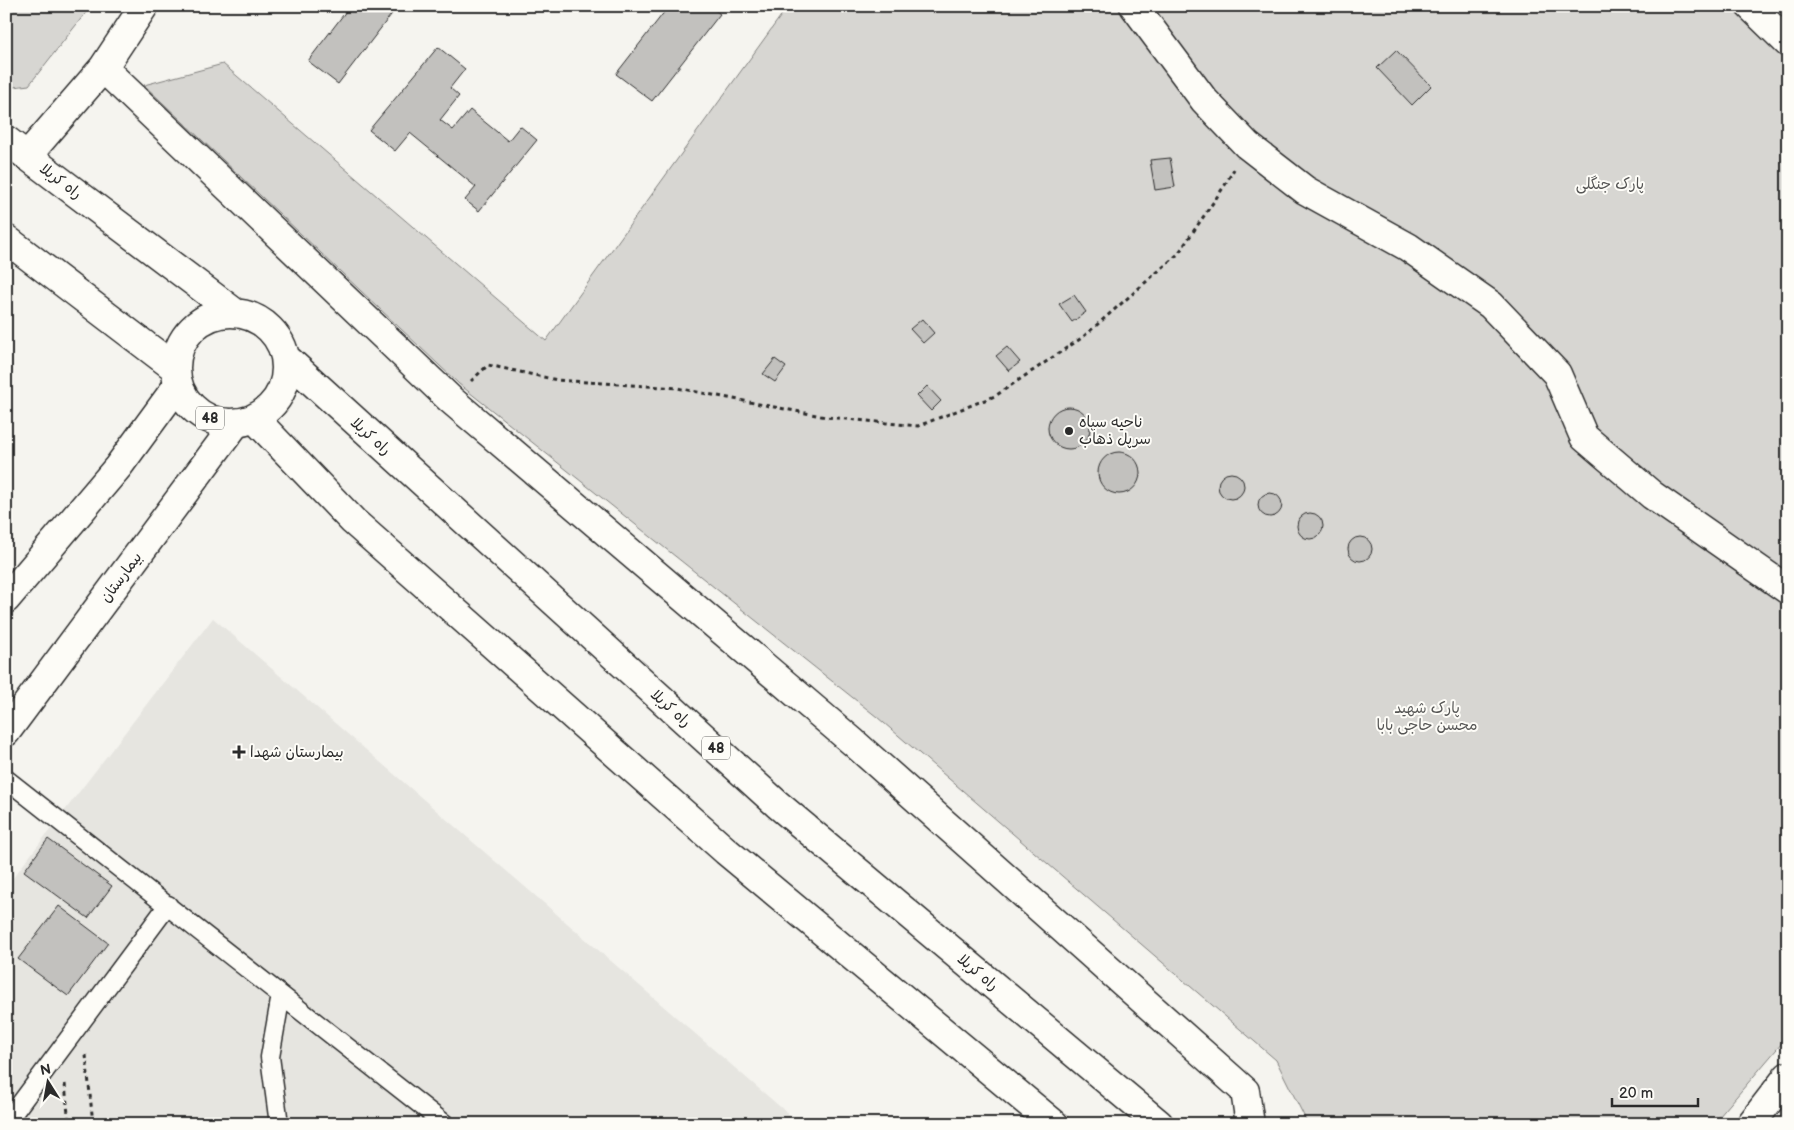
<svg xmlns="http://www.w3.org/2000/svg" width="1794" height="1130" font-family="'Balsamiq Sans','Playpen Sans Arabic',sans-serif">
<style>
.built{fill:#e6e5e0}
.green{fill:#d7d6d2;stroke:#81807e}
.building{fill:#c2c1be;stroke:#2b2b2b}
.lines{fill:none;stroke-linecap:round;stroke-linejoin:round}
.service-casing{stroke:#2b2b2b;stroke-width:21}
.minor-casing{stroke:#2b2b2b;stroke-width:31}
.secondary-casing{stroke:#2b2b2b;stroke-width:31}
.primary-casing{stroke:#2b2b2b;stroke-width:31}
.path{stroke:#2b2b2b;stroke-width:3;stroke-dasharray:4 4;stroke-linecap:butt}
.service{stroke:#fdfcf7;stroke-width:18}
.minor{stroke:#fdfcf7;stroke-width:28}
.secondary{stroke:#fdfcf7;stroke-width:28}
.primary{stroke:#fdfcf7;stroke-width:28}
.poi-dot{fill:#2b2b2b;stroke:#fdfcf7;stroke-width:2}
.labels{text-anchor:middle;stroke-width:4;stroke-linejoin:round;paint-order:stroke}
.shield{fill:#fdfcf7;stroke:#6a6a68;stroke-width:1}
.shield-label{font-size:14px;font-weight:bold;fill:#2b2b2b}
.street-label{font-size:15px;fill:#2b2b2b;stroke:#fdfcf7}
.park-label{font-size:15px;fill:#565655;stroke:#fdfcf7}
.poi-label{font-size:15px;fill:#2b2b2b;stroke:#fdfcf7;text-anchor:start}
</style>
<rect width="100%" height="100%" fill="#f5f4ef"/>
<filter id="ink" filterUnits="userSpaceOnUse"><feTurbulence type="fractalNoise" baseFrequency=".02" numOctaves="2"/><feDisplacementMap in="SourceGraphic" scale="10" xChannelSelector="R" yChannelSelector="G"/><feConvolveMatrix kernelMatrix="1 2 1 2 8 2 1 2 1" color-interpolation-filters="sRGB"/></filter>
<g filter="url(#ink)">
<path class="built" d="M213,618L800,1124H6V981L9,977L6,975V887Z"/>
<path class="green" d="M6,6H91L29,85L6,88Z
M788,6H1749L1788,40V1036L1713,1124H1308L1276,1060L877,717L459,384L144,85L223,64L546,341Z"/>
<path class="building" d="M350,6H388L394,11L338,84L308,61Z
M669,6H710L720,14L652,101L616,74Z
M438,47L465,69L450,88L459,96L440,120L453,130L470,110L508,141L520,126L537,140L479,211L465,200L476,187L410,133L395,151L369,130Z
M1396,50L1431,86L1412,105L1377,68Z
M1170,158L1175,187L1155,190L1150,160Z
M1074,295L1086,312L1072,322L1059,304Z
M922,319L934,333L923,343L910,329Z
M1007,347L1020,362L1009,371L996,356Z
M775,359L786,367L775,382L763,374Z
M927,386L941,401L931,411L917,396Z
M1048 428a21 21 0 1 1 42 0a21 21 0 1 1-42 0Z
M1098 473a21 21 0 1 1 42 0a21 21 0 1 1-42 0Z
M1218 486a13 13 0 1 1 26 0a13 13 0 1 1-26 0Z
M1258 505a12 12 0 1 1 24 0a12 12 0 1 1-24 0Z
M1297 526a13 13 0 1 1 26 0a13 13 0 1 1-26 0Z
M1348 549a12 12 0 1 1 24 0a12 12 0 1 1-24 0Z
M48,839L112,886L88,918L24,871Z
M59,906L108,943L68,996L18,959Z"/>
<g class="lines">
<g class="service-casing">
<path id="service" d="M6,779L445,1124
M6,1123L168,905
M279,1124L270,1057L281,995"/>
</g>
<g class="minor-casing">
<path id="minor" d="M1134,6L1204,100L1247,145L1305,190L1408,247L1491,305L1557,374L1584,437L1652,495L1788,590
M1750,6L1788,43
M103,68L451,400L853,742L1245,1091L1250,1124
M27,156L103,68L144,6
M1751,1124L1788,1076"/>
</g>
<g class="secondary-casing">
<path id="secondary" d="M6,599L118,467L178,385
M6,732L236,423"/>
</g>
<g class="primary-casing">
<path id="primary" d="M6,140L234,312
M6,239L175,368
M176 368a55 55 0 1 1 110 0a55 55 0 1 1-110 0Z
M285,357L777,804L1159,1124
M254,418L353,521L726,851L1054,1124"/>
</g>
<path class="path" d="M471,381L488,365L557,380L677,388L826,417L918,426L995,396L1083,337L1178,254L1225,185L1234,169
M86,1055L93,1124
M65,1084L69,1124"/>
<use href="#service" class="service"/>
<use href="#minor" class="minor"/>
<use href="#secondary" class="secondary"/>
<use href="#primary" class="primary"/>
</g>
</g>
<g class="poi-dot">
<circle cx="1069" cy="431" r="5"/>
<path d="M236.5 744.5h5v5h5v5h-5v5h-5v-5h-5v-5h5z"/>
</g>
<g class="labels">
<g class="shield">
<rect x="196" y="406.5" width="28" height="23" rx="4"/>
<rect x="702" y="736.5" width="28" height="23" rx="4"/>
</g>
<g class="shield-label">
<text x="210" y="423">48</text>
<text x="716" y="753">48</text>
</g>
<g class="street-label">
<text transform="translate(61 181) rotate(37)" y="5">راه کربلا</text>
<text transform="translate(371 436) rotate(42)" y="5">راه کربلا</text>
<text transform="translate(121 577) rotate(-53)" y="5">بیمارستان</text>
<text transform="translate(671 708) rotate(42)" y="5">راه کربلا</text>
<text transform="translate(978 972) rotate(40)" y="5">راه کربلا</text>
</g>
<g class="park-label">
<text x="1610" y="189">پارک جنگلی</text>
<text x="1427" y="713">پارک شهید<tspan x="1427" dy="17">محسن حاجی بابا</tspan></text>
</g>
<g class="poi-label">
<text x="1079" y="427">ناحیه سپاه<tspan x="1079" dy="17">سرپل ذهاب</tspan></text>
<text x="250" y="757">بیمارستان شهدا</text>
</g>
</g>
<rect width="1794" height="1130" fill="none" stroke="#fdfcf7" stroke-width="25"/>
<rect x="12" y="12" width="1769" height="1105" fill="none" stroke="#2b2b2b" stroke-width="2" filter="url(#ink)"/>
<g transform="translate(48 1082) rotate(349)" stroke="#fdfcf7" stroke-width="4" paint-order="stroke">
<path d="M0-4L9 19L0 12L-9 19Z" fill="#2b2b2b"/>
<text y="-8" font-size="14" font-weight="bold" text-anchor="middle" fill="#2b2b2b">N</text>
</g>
<path d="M1612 1098v8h86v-8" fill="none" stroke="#2b2b2b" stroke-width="2.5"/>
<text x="1619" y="1098" font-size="15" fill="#2b2b2b" stroke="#fdfcf7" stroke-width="4" paint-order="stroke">20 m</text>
</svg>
